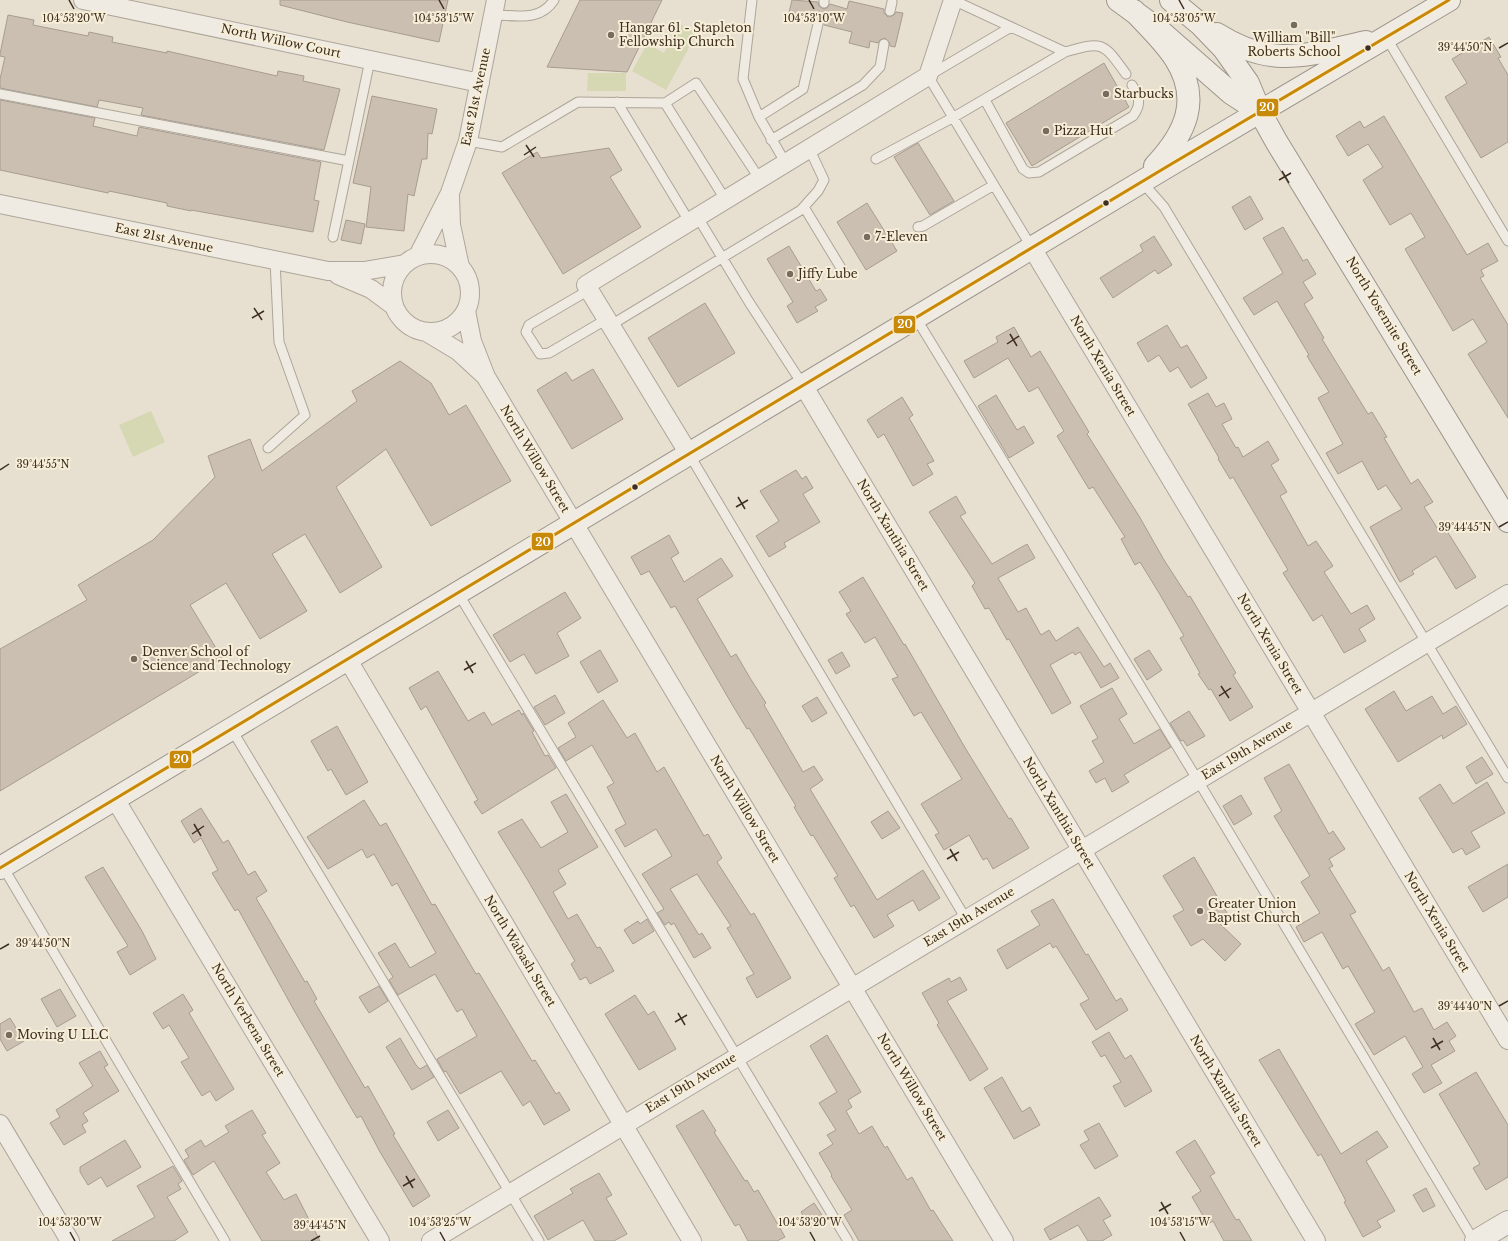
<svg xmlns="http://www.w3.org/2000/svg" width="1508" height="1241" font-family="'Libre Baskerville',serif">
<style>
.green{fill:#d6d7b3}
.building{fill:#cbbfb2;stroke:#a89c90}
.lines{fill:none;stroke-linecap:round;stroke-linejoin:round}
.service-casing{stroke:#ada599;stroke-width:11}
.minor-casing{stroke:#ada599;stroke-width:20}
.tertiary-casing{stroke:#ada599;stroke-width:24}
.secondary-casing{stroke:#9c958a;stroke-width:24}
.service{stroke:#efebe3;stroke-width:9}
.minor{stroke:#efebe3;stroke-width:18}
.tertiary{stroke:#efebe3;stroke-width:22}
.secondary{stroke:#efebe3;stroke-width:22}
.bus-1-casing{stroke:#f7eed8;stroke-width:6}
.bus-1{stroke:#c88808;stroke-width:3}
.ticks{fill:none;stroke:#3d2e20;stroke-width:1.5}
.poi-dot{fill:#786c5e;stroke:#f7eed8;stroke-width:1.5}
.bus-dot{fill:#3d2e20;stroke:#f7eed8;stroke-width:1.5}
.labels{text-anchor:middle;stroke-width:4;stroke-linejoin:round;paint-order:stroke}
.poi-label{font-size:12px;fill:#3d2e20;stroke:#f7eed8;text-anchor:start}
.street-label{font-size:12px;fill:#3d2e20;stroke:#f7eed8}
.ticks-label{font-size:10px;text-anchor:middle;fill:#3d2e20;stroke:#f7eed8;stroke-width:4;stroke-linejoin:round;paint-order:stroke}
.line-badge{stroke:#f7eed8;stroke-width:1.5}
.badge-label{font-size:11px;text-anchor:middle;font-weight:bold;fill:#fff}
</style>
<rect width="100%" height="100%" fill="#e7e0d1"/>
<path class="green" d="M680,24L697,33L666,90L632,71L647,44L664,53Z
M588,73H626V91H587Z
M151,411L165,442L133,457L119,425Z"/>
<path class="building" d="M280,0H448L439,42L347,22L280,5Z
M580,0H662L627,72L547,67Z
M792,0L818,2L819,6L824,9L827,8L830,4L847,9L849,1L884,9V13L888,17L894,15L896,12L903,13L895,47L890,46L889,42L885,38L880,40L878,43L870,41L869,48L849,43L852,32L824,25V22L820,18H816L812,23L788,17Z
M8,15L34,20L33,25L88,36L89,32L113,37L112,42L167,53V51L277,76L278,71L304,76L303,81L340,89L324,150L141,115L143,108L99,100L97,107L0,88V79L5,57L0,56V54Z
M1489,37L1501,57L1498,58L1508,75V142L1481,158L1445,97L1467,83L1452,59Z
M1104,63L1129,107L1032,166L1006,123Z
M372,96L437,109L432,134L428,133L427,159H422L414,196L408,194L404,231L366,227L371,187L353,183Z
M0,100L95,118L93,126L137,136L139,127L321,162L314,200L319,201L313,232L191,210V211L167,206V203L109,191L108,193L0,170Z
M1384,116L1467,255L1488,243L1498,261L1481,270L1484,276L1480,278L1508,325V418L1468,354L1487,342L1473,319L1453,331L1405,249L1425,237L1411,213L1390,225L1363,180L1383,167L1368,144L1348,156L1336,136L1360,121L1364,128Z
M918,143L954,201L930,215L894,157Z
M609,148L622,170L610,177L641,227L563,274L502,173L537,152L541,158Z
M1250,196L1263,219L1245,230L1232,207Z
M867,203L897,251L866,270L837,222Z
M346,220L365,224L361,244L341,240Z
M1283,227L1303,261L1307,259L1316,274L1303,282L1313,298L1304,304L1324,338L1322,339L1368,414L1372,412L1387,437L1384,438L1411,484L1418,479L1433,502L1424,507L1439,531L1445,528L1476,577L1456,589L1436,556L1412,571L1414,574L1400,582L1370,527L1402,509L1386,485L1378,490L1362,461L1338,474L1326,453L1343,444L1318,398L1329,392L1307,356L1309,355L1277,301L1254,315L1243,298L1283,273L1263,238Z
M1154,236L1172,265L1158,274L1155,270L1113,298L1100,278L1143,251L1140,245Z
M789,246L816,291L820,289L827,300L815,307L818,311L797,323L787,306L793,302L767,259Z
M705,303L735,353L678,387L648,338Z
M1167,325L1181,348L1187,345L1207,378L1191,388L1178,367L1170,372L1159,355L1148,362L1137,343Z
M1014,327L1031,357L1040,351L1089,432L1087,434L1139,516L1164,560L1188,597L1190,596L1236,673L1233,675L1253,707L1230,721L1211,689L1209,690L1198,674L1200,673L1180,638L1184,636L1159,593L1140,562L1135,565L1121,539L1125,537L1093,487L1089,489L1057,436L1064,431L1038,387L1029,392L1008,358L974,378L964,361L998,342L996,337Z
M400,361L431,383L449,415L466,405L511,481L431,526L386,449L336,487L382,567L340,593L305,534L272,554L307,611L260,639L226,583L190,605L222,658L0,791V649L87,600L78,585L153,540L215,477L208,456L250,439L262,471L357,401L352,391Z
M593,369L623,419L572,449L537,390L566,372L572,381Z
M1208,393L1216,407L1224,403L1232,419L1222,424L1236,448L1238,447L1243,457L1268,441L1279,460L1271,465L1287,492L1280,496L1308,546L1316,541L1333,566L1324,572L1351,614L1367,605L1375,619L1359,629L1366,641L1344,653L1322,615L1313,621L1300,600L1283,573L1288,570L1233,477L1230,479L1218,459L1219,458L1188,404Z
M996,395L1017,430L1024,426L1034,443L1009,458L978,406Z
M902,397L913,415L909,418L934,461L927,464L933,474L913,486L884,434L878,438L867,420Z
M796,470L802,479L806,476L813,488L803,494L820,522L784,543L786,547L769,557L756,536L779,521L760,491Z
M956,496L966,513L960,516L992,564L1027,544L1035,558L998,578L1018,612L1026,608L1041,635L1049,630L1056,641L1078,627L1104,667L1110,663L1119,678L1101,688L1080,652L1075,655L1073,652L1050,665L1071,703L1052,714L1009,639L1007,640L989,608L985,609L972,586L975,583L929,512Z
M669,535L679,553L671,558L684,582L721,558L733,576L697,599L731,657L736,654L750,678L766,703L764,705L803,772L814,766L823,780L810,789L877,900L923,870L940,898L919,911L913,900L887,915L894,926L874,938L854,905L851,907L834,878L838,876L813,835L811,836L794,807L796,806L749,728L747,729L733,706L675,606L671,608L649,571L641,575L631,557Z
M863,577L904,645L905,644L967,751L1009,819L1011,818L1029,848L993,869L987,858L983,860L969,835L944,850L935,835L939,833L921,804L962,779L921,712L914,716L892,679L898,677L875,637L865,643L846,614L851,611L839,592Z
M565,592L581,618L557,633L569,656L536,674L524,654L510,662L493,635Z
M600,650L618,681L598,693L580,662Z
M1149,650L1162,670L1147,680L1134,659Z
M842,652L850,666L836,674L828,660Z
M438,671L468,721L484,712L492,725L519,710L522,715L523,713L534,731L532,732L545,756L548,755L556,768L482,814L474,802L478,800L426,706L421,710L409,688Z
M1112,688L1127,714L1119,719L1134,744L1160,729L1171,747L1124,775L1129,782L1112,792L1105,778L1096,783L1089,771L1104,762L1092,741L1098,738L1080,706Z
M1394,691L1406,711L1432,696L1443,714L1456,706L1467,724L1443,739L1442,735L1398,762L1365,709Z
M555,695L565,713L545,725L534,707Z
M817,697L827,713L812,722L802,706Z
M603,700L627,738L635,733L657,772L664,767L704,836L708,834L722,858L717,862L751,915L754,913L791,978L757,998L746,978L754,974L727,928L731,926L697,874L670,889L699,935L702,933L711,948L694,958L674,923L671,925L669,922L665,925L657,913L664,909L642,874L672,856L656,829L625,847L615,830L626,824L607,787L614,783L592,745L566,761L558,748L576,737L568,723Z
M1189,711L1205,736L1187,746L1183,740L1181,741L1170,723Z
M337,726L368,782L346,795L331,769L328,771L311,741Z
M1482,757L1493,774L1476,784L1466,767Z
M1289,764L1329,834L1333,831L1345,849L1329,859L1333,866L1329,868L1356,912L1350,915L1383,971L1389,967L1414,1012L1422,1008L1434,1030L1447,1022L1456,1036L1449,1041L1455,1051L1431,1065L1442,1083L1424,1093L1412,1074L1423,1067L1405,1036L1374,1055L1355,1024L1375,1012L1348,966L1343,969L1322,932L1304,942L1296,927L1320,913L1301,882L1310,876L1274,816L1282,811L1264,778Z
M1487,782L1505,813L1471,832L1480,847L1466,855L1462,848L1453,853L1419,798L1440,784L1453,804Z
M566,794L598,847L558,870L566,884L553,892L568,919L577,914L597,948L600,947L614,971L590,984L586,977L580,980L571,964L575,961L527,879L498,832L522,819L541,848L568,832L551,802Z
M1241,795L1252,814L1234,825L1223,806Z
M364,800L380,826L386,823L432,905L435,904L476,974L479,973L532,1061L535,1060L556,1094L559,1092L570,1110L544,1125L530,1101L523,1106L501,1071L460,1094L446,1071L444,1072L437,1059L477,1036L462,1009L457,1012L435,974L398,995L389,980L393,977L378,953L395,943L410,968L436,953L397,883L392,886L374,854L367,858L362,849L328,869L307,837Z
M201,808L223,843L228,840L248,875L255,871L267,891L256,898L305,982L307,981L317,999L314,1001L328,1025L365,1088L368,1086L395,1134L393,1135L430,1196L413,1207L380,1152L361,1116L357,1118L295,1012L238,909L235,911L212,873L218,870L201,838L194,843L181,821Z
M888,811L900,828L882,839L871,822Z
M1194,857L1227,913L1216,920L1241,944L1225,961L1203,939L1191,946L1173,916L1184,910L1163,876Z
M1508,864V897L1483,912L1468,887Z
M103,867L142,931L156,959L130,975L117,952L128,946L85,877Z
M1053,899L1086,955L1088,954L1116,1001L1121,998L1128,1010L1096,1030L1080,1004L1089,999L1056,946L1053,948L1050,943L1007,969L997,950L1040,925L1031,911Z
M647,919L654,931L633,944L624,930L638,921L640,924Z
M960,977L967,990L947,1001L988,1069L970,1081L937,1025L939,1023L922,993L949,978L951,982Z
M379,986L388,1001L369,1013L359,997Z
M60,989L76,1016L57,1027L41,999Z
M183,994L193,1010L189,1013L234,1089L216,1101L210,1091L202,1096L181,1062L189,1058L169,1025L163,1029L153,1013Z
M635,995L648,1015L654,1011L676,1049L639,1070L605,1014Z
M10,1018L24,1041L7,1051L0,1039V1024Z
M1109,1032L1125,1059L1131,1055L1152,1091L1125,1107L1113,1086L1121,1082L1105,1055L1101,1057L1092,1042Z
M827,1035L861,1092L848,1100L852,1107L846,1111L859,1134L872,1126L885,1148L887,1146L907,1180L912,1177L931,1211L933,1210L953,1241H859L844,1215L852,1210L831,1176L832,1175L819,1153L833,1144L827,1135L836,1130L819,1103L837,1092L810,1046Z
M400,1038L416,1065L420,1069L427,1065L434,1077L412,1090L386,1047Z
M1279,1049L1341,1154L1377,1131L1388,1147L1366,1161L1395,1211L1377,1221L1381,1227L1363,1237L1344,1202L1346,1201L1321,1154L1318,1156L1259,1060Z
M100,1051L108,1065L104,1067L119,1091L83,1113L88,1121L82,1125L86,1132L64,1145L50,1123L60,1117L56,1110L93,1086L79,1063Z
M1476,1072L1508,1125V1177L1486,1190L1473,1168L1480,1164L1439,1094Z
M1002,1077L1022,1112L1030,1107L1040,1125L1014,1139L984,1088Z
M252,1110L266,1133L262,1135L280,1163L266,1172L284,1200L296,1194L320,1241H262L214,1161L193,1175L184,1160L189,1157L185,1150L201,1140L205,1147L229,1132L225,1126Z
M448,1110L459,1128L438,1141L427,1122Z
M703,1110L716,1131L714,1132L745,1181L747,1180L754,1192L758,1190L785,1237L777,1241H748L739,1224L735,1226L676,1126Z
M1099,1123L1118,1156L1095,1169L1080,1145L1089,1140L1084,1131Z
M125,1140L141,1167L107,1187L101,1177L88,1185L80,1172V1167Z
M1195,1140L1215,1173L1210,1176L1236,1220L1239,1219L1252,1241H1224L1213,1221L1208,1224L1192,1197L1201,1191L1176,1152Z
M173,1166L182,1181L178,1184L181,1189L167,1197L188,1232L174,1241H112L155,1217L137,1186Z
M599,1173L612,1195L606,1198L627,1234L614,1241H595L583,1220L548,1240L534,1216L573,1193L570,1189Z
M1426,1188L1435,1206L1423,1212L1413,1195Z
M1099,1197L1111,1216L1103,1220L1112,1235L1102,1241H1088L1078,1225L1050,1240L1044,1229Z
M814,1203L824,1218L810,1227L801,1212Z"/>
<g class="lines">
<g class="service-casing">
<path id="service" d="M752,0L743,79L759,117L785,162
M824,3V0
M890,11L892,2
M493,15C516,15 540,22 554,0
M1011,27L928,76L1032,248
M1386,37L1508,241
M1065,52C1103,41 1103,42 1126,74
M0,94L349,161
M985,100L1023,169L1029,173L1039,172L1133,116C1142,104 1139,97 1132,85
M617,102L689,221
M665,103L725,199
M759,117L803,89L818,24
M771,140L863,85L880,67L884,44
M468,141L502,147L578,102L665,103L696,83L759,178
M876,159L954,117L1065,52L953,0
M1142,182L1164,207L1508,778
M804,207L844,273
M697,216L749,302L803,385
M918,227L923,226L994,185
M333,237L370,60
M589,290L529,325L526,332L540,354L549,353L607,319
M916,318L1197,779L1474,1241
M611,325L801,210L818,191L824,180L809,148
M268,448L305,415L279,342L275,261
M689,454L966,919
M458,593L848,1241
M232,730L539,1241
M3,867L225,1241"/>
</g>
<g class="minor-casing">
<path id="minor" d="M83,0L480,83
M450,196L451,225L460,267
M0,204L328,271H364L405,264
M1032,248L1508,1040
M392 293a39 39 0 1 1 78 0a39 39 0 1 1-78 0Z
M418,256L450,193L468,141L496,0
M338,275L371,289L394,306
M466,311L472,341L486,377L1004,1241
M428,333L458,351L484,375
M803,385L1316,1241
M689,454L586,285L928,76L953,0
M348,660L692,1241
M115,799L380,1241
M0,1124L70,1241
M431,1241L1508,594"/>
</g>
<g class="tertiary-casing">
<path id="tertiary" d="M1476,1241L1508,1222"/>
</g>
<g class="secondary-casing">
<path id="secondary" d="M1118,0L1159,30L1231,93L1260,112
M1171,0L1200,24L1224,49L1248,83L1260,112L1276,141L1508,521
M1134,11C1148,26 1164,41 1175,58C1202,100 1185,134 1155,166
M1217,34C1272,69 1307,55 1366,42
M0,868L1168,166L1449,0"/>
</g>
<use href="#service" class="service"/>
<use href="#minor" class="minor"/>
<use href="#tertiary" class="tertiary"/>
<use href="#secondary" class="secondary"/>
<g class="bus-1-casing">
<path id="bus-1" d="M0,868L1168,166L1449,0"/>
</g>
<use href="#bus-1" class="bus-1"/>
</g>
<path class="ticks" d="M69,0L74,9M439,0L444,9M809,0L814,9M1179,0L1184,9M1499,48L1508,43M526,145L534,157M524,155L536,147M1282,171L1289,183M1279,180L1291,173M254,308L262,320M252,318L264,311M1010,334L1017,346M1007,344L1019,336M0,470L9,464M738,497L745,509M736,507L748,500M1499,527L1508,522M466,661L473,673M464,670L476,663M1221,686L1229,698M1219,696L1231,688M194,824L201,836M192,834L204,826M950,849L957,861M947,859L959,852M0,949L9,944M1499,1006L1508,1001M678,1013L685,1025M675,1022L687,1015M1433,1038L1440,1050M1431,1048L1443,1041M406,1176L413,1188M403,1186L415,1179M1161,1202L1168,1214M1159,1211L1171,1204M70,1232L75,1241M440,1232L445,1241M810,1232L815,1241M1180,1232L1185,1241M311,1241L320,1236"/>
<g class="poi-dot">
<circle cx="1294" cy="25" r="4"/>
<circle cx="611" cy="35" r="4"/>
<circle cx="1106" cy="94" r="4"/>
<circle cx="1046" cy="131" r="4"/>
<circle cx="867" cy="237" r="4"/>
<circle cx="790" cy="274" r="4"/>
<circle cx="134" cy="659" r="4"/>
<circle cx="1200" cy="911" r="4"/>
<circle cx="9" cy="1035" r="4"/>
</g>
<g class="bus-dot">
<circle cx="1368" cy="48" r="3.5"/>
<circle cx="1106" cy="203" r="3.5"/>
<circle cx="635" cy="487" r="3.5"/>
</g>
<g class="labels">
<g class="poi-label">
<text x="619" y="32">Hangar 61 - Stapleton<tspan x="619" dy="14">Fellowship Church</tspan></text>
<text x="1294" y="42" text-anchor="middle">William "Bill"<tspan x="1294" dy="14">Roberts School</tspan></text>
<text x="1114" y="98">Starbucks</text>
<text x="1054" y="135">Pizza Hut</text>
<text x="875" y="241">7-Eleven</text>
<text x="798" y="278">Jiffy Lube</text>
<text x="142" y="656">Denver School of<tspan x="142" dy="14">Science and Technology</tspan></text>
<text x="1208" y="908">Greater Union<tspan x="1208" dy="14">Baptist Church</tspan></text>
<text x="17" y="1039">Moving U LLC</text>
</g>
<g class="street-label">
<text transform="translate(281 41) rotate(12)" y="4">North Willow Court</text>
<text transform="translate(476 97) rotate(-78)" y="4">East 21st Avenue</text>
<text transform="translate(164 238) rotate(12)" y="4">East 21st Avenue</text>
<text transform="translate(1384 316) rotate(59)" y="4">North Yosemite Street</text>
<text transform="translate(1103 366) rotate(59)" y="4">North Xenia Street</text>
<text transform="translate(535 459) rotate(59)" y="4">North Willow Street</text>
<text transform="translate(893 535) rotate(59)" y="4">North Xanthia Street</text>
<text transform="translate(1270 644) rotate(59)" y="4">North Xenia Street</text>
<text transform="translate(1247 750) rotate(-31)" y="4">East 19th Avenue</text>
<text transform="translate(745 809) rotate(59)" y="4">North Willow Street</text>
<text transform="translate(1059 813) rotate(59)" y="4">North Xanthia Street</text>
<text transform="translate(969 917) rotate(-31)" y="4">East 19th Avenue</text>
<text transform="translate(1437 922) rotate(59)" y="4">North Xenia Street</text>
<text transform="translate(520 951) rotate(59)" y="4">North Wabash Street</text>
<text transform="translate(248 1020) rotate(59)" y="4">North Verbena Street</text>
<text transform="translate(691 1083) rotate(-31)" y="4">East 19th Avenue</text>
<text transform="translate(912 1087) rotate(59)" y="4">North Willow Street</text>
<text transform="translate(1226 1091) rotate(59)" y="4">North Xanthia Street</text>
</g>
</g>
<g class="ticks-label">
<text x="74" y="22">104°53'20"W</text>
<text x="444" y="22">104°53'15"W</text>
<text x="814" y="22">104°53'10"W</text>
<text x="1184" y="22">104°53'05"W</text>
<text x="1465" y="51">39°44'50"N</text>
<text x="43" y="468">39°44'55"N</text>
<text x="1465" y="531">39°44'45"N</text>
<text x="43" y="947">39°44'50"N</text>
<text x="1465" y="1010">39°44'40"N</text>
<text x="70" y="1226">104°53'30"W</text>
<text x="440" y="1226">104°53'25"W</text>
<text x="810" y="1226">104°53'20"W</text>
<text x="1180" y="1226">104°53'15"W</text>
<text x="320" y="1229">39°44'45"N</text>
</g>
<g class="line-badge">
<rect x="1256" y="98" width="23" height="19" rx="4" fill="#c88808"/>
<rect x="893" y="315" width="23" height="19" rx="4" fill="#c88808"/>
<rect x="531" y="532" width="23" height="19" rx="4" fill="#c88808"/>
<rect x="169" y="750" width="23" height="19" rx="4" fill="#c88808"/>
</g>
<g class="badge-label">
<text x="1267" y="111">20</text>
<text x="905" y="328">20</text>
<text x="543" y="546">20</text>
<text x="181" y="763">20</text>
</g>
</svg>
